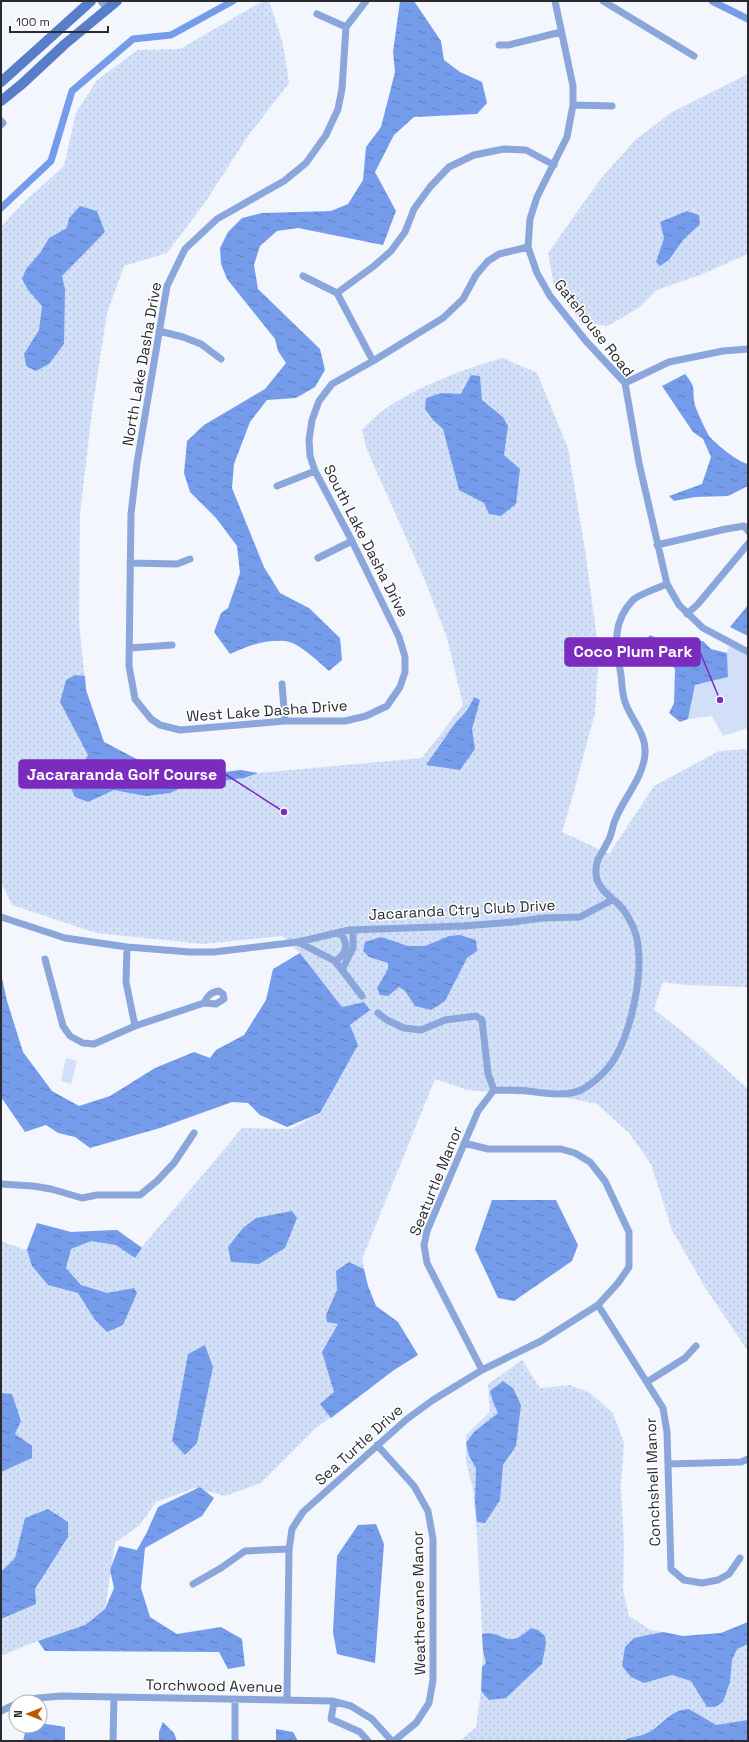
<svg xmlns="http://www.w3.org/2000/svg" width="749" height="1742" font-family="'Space Grotesk',sans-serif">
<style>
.grass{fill:url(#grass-dots)}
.park{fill:#d1dff8}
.water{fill:url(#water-ripples)}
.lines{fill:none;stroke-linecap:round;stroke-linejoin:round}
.canal{stroke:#759cea;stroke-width:7}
.minor{stroke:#8ba6da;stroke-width:7}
.tertiary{stroke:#8ba6da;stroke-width:9}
.secondary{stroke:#587dc9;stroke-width:10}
.labels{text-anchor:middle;stroke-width:3;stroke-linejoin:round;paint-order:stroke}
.street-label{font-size:15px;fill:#292b2f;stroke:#fff}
.leader{fill:none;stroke:#7b2cbf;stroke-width:1.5}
.callout-dot{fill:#7b2cbf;stroke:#fff;stroke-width:1.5}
.callout{fill:#7b2cbf;stroke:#7b2cbf;stroke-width:1.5}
.callout-label{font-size:16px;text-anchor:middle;font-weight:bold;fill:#fff}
</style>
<defs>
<pattern id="grass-dots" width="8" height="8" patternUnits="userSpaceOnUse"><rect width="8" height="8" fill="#d1dff8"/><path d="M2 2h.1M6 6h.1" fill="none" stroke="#b3c0d5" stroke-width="1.8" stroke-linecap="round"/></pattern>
<pattern id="water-ripples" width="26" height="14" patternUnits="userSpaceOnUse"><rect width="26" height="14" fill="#759cea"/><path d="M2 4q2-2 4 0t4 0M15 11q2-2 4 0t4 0" fill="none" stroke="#607fbe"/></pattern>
</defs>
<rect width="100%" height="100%" fill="#f3f6fd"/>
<path class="grass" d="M263,1H269L283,44L289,83L248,136L204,204L167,253L124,266L107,313L92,411L80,514L79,622L86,690L104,742L148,765L193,776L241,770L258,773L422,758L463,705L447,638L426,583L367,450L362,430C368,424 375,416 382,411C414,388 465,368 503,358L537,373L568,448L585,550L599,654L595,713L574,791L562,832L609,854L654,786L719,751L748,749V987L685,985L663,982L654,1009L700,1046L748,1089V1351L706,1289L672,1230L651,1164L629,1133L597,1104L558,1096L511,1094L467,1090L435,1079L362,1259L368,1286L376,1306L398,1322L418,1355L394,1370L315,1429L261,1483L225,1496L195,1488L156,1502L140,1525L115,1543L105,1609L85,1625L24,1646L1,1656V1241L26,1250L37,1223L71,1232L117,1230L142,1247L242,1128L291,1129L320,1113L350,1026L364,1002L342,1007L300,953L282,936L203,944L96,933L12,905L1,882V227L23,203L64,166L76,113L97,80L138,50L180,49Z
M748,74V254L700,275L657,290L640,307L608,326L581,323L554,285L548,253L599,181L635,140L672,112Z
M522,1360L540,1388L570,1385L590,1393L613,1413L624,1443L621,1487L624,1546L623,1590L629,1616L651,1630L683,1636L721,1633L748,1622V1741H460L476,1727L481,1691L483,1651L477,1534L473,1489L466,1462V1435L490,1412L488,1384Z"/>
<path class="park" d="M729,646L748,654V728L723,736L712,716L688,719L695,685L728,677L727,653Z
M66,1058L77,1061L71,1084L61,1081Z"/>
<path class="water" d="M400,1H414L441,41L444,60L460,72L482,82L487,103L477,114L414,117L394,135L375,172L396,211L383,245L298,228L277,231L260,246L254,265L258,289L320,349L325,370L315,387L296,398L267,400L250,422L234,464L232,488L264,567L280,593L309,608L340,638L342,660L329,671C319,662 298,642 285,641C266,639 247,646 230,654L214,632L221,613L228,608L240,573L237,546L216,518L190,492L184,473L187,441L204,425L265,389L286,363L278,351L275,339L227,279L221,264L220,248L228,232L242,218L262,213L331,211L348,204L363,180L366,147L381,127L395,72L393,52Z
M80,206L97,211L105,232L62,276L65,289L64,344L49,364L36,371L26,366L24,354L39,330L42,306L28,290L22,279L26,269L40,253L49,238L67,228L69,218Z
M687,211L699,215L700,224L683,240L669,260L660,266L656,262L664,238L660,222Z
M685,374C698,390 691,388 695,405C697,412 706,431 710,437C717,445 738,462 748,464V486L728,496L695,497L674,501L669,496L702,484L711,457L703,439L693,432L662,386Z
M471,375L480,376L482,400L503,417L508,426L504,455L520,469L516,504L501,516L489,514L484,503L459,490L443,429L433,420L425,409L426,398L441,393L461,394Z
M748,605V636L730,627Z
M650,635L663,641H703L711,649L727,653L728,677L695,685L688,719L680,722L669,713L674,703L675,669C667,660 659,653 647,649L645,641Z
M75,675L85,676L86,690L104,742L148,765L193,776L241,770L258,773L244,778L186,786L170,793L146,796L114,790L88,802L75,797L71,788L88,755L60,702L66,680Z
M474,697L480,700L472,729L475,749L460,770L426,765L456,722C464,715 470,707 474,697Z
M460,935L476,940L477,951L467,958L445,1001L431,1010L415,1006L405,991L399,987L388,996L380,995L377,988L388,969V963L369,957L363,951L365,942L381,937L408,946H425L449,936Z
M300,953L342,1007L364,1002L370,1010L350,1025L358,1045L320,1113L287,1127L260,1115L248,1103L232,1102L160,1128L90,1148L75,1137L58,1133L46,1125L25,1132L1,1097V978H2L7,1001L23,1052L52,1091L79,1106L110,1096L155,1068L194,1052L210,1058L216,1050L244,1035L266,1000L273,969Z
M492,1200H556L578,1245L572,1261L514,1301L498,1298L475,1249Z
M292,1211L297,1218L285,1248L259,1264L231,1262L228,1247L243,1228L256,1218Z
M37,1223L71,1232L117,1230L142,1248L135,1258L116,1245L91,1241L71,1249L66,1268L81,1285L107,1293L134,1288L137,1293L123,1325L107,1332L95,1320L78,1293L48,1285L32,1266L27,1250Z
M349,1262L364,1269L368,1286L376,1306L398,1322L418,1355L394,1370L331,1418L320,1404L334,1392L322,1352L338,1324L327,1322L326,1315L337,1290L336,1271Z
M205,1345L213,1367L197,1443L185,1455L172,1441L188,1354Z
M503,1381L513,1388L521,1405L516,1446L503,1465L500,1500L485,1523L477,1522L475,1502L476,1468L469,1456L466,1443L474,1432L498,1413L493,1402L490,1391Z
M1,1393L12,1394L21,1421L15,1434L32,1446V1458L1,1472Z
M200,1487L214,1498L202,1516L145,1548L141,1588L150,1617L177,1634L221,1627L242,1639L245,1666L228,1669L219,1652L45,1651L38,1641L85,1625L105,1609L114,1588L110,1570L119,1546L137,1550L147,1532L158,1507Z
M48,1509L68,1522V1537L35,1589L36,1604L1,1619V1572L15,1558L25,1518Z
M376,1524L384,1544L375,1663L337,1654L333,1632L337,1556L358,1525Z
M748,1622V1644L737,1649L732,1660L730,1682L723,1702L715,1707H707L691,1681L672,1675L644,1683L631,1677L622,1666L625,1647L634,1638L663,1632L683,1636L721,1633Z
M531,1628L538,1630L545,1636L546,1644L542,1664L506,1698L489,1700L481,1691L482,1667L486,1663L483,1651L482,1634C504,1629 505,1652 531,1628Z
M689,1709L716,1725L748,1720V1741H624C630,1736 638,1737 645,1734C663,1727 666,1711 689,1709Z
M163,1722L174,1733L177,1741H159V1732Z
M40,1723L65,1727V1741H23L25,1733L36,1726H40Z
M276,1729L293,1732L298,1741H276Z"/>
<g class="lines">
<path class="canal" d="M712,1L748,19
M1,208L51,161L72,91L133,39L171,35L233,1"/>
<path class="minor" d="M555,1L573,86V105L567,137L537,197L530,219L528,247L537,273L550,296L586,341L625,383L639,463L667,584L679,605L703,628L748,652
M603,1L694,56
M317,14L346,27
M346,27L342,89L338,109L326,135L306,163L284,181L217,219L185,249L167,286L137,463L131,514L129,666L135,699L151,719L160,725L180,730L285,721H345L366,716L387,706L400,687L405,672V657L399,637L352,541L315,471L310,456L309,440L312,420L319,401L332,384L373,361L443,318L463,299L476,275L488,261L499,254L528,247
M346,27L366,1
M499,45H508L561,32
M573,105L612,106
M1,121L3,123L1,125
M303,276L337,293L373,361
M337,293L374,266L391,251L405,232L414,209L430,187L449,167L474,155L504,149L526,150L554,165
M159,331L183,337L201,344L221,359
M625,383L669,362L723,351L748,349
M277,486L315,471
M657,545L726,529L744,526L748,531
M318,558L352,541
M130,563L177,564L190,559
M687,614L698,604L748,544
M130,648L172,645
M282,684L285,721
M1,917L65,938L127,947L190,952H214L298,942L349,930L464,926L513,922L543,918L580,917L612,900
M298,942L335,961L362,996
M127,947L126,982L135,1026
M45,959L63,1026L70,1036L83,1043L94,1044L135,1026L204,1003L216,1004L224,999L223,994L219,991C211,992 208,995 204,1003
M335,961C347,954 349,944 340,932
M342,970L353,948V930
M378,1013L387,1020L404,1028L421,1030L445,1020L476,1016L482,1020L488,1074L494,1090C505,1090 516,1090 528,1091C543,1093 566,1097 581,1090C593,1084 608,1070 615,1058C632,1028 645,969 636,935C633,924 625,910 617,903C608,895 597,887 596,874C595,859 601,856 607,843C612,836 612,826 616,818C625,796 643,778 645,754C647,734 631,720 625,702C622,693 622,684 621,675C616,646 611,623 633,600C639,594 658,588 667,584
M1,1184L33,1186L51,1189L82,1198L97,1195H140L157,1181L174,1163L194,1133
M598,1305L663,1408L667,1432L671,1569L684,1580L702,1583L718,1580L729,1574L740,1558
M482,1370L427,1263L424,1245L427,1231L478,1111L494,1090
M647,1382L685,1358L696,1346
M377,1445L414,1486L428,1511L433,1539V1680L429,1703L416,1723L394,1741
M668,1464L741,1462L748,1459
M193,1584L221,1568L245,1551L289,1549
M235,1699V1741
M287,1700L289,1549L292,1529L303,1512L407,1419L433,1400L482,1370L541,1341L598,1305L618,1283L629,1267V1232L605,1181L590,1162L575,1153L561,1149H488L464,1143
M23,1702L38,1698L61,1696L332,1701L351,1706L372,1719L392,1741
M334,1702L331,1719L360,1732L368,1741
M1,1711L16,1704
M113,1741L114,1697"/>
<path class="tertiary" d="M102,1L109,8"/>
<path class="secondary" d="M1,82L91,1
M1,101L22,84L65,44L117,1"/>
</g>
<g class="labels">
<g class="street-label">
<text transform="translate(594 328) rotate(52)" y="5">Gatehouse Road</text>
<text transform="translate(142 364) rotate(-80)" y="5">North Lake Dasha Drive</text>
<text transform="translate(366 541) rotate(63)" y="5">South Lake Dasha Drive</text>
<text transform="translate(267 711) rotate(-4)" y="5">West Lake Dasha Drive</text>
<text transform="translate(462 910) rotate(-3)" y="5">Jacaranda Ctry Club Drive</text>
<text transform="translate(436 1181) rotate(-68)" y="5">Seaturtle Manor</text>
<text transform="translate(359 1445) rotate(-42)" y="5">Sea Turtle Drive</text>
<text transform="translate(653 1482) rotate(-92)" y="5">Conchshell Manor</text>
<text transform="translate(419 1603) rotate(-91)" y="5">Weathervane Manor</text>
<text transform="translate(214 1686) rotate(1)" y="5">Torchwood Avenue</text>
</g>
</g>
<path class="leader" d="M720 700L700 652M284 812L225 774"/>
<g class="callout-dot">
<circle cx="720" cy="700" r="4"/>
<circle cx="284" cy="812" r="4"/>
</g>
<g class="callout">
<rect x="565" y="638" width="135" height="28" rx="4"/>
<rect x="19" y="760" width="206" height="28" rx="4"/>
</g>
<g class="callout-label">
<text x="633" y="657">Coco Plum Park</text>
<text x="122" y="780">Jacararanda Golf Course</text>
</g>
<rect width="749" height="1742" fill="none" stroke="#292b2f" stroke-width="4"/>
<g transform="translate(28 1714) rotate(270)"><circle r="19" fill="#ffffff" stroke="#a9aaac"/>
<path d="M0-3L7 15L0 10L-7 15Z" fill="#b75b00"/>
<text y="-6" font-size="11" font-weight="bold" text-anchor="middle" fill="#292b2f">N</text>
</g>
<path d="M10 26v6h98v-6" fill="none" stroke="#292b2f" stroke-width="2"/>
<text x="16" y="26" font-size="12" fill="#292b2f" stroke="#ffffff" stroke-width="3" paint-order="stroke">100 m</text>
</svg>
